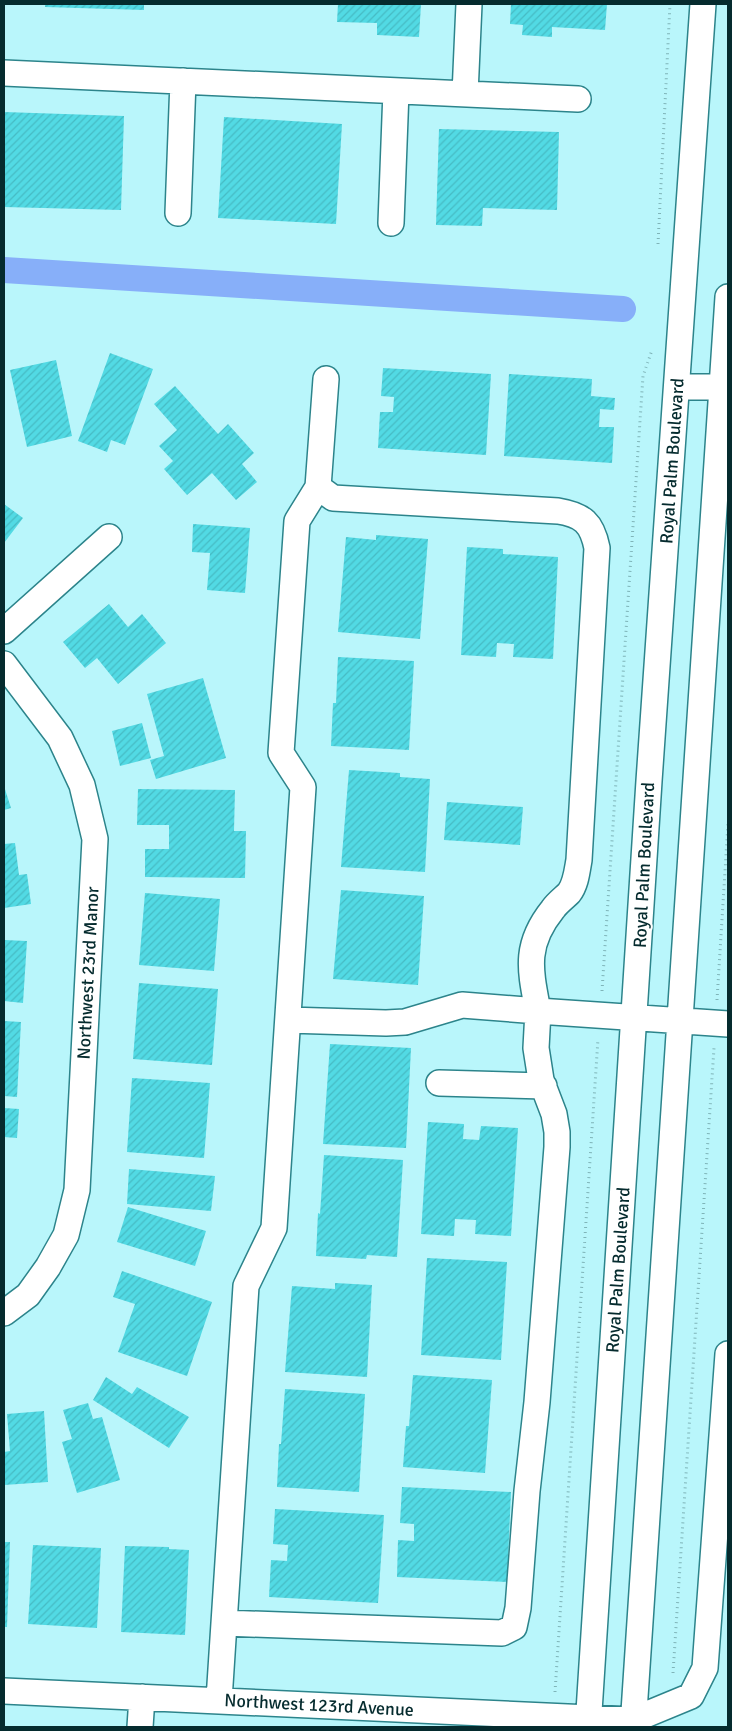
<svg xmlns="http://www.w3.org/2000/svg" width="732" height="1731" font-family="Signika,sans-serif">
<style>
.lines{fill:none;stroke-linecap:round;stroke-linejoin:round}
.canal{stroke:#87aff9;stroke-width:26}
.building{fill:url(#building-hatch)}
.minor-casing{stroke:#2c848b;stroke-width:28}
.path{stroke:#7fb4b8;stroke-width:3;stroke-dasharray:1 4;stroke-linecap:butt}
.minor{stroke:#fff;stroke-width:25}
.labels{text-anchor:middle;stroke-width:4;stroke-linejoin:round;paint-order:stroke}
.street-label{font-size:18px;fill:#052b2e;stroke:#fff}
</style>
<defs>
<pattern id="building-hatch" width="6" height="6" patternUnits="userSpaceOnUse" patternTransform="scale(1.25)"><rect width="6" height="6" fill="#52dae4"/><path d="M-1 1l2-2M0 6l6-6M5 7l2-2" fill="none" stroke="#46bbc4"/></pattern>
</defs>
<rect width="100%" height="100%" fill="#b9f6fb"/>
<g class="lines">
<path class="canal" d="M4,270L623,309"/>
</g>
<path class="building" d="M45,4H144V10L45,7Z
M338,4H421L419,37L377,35V23L337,22Z
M511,4H607L605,30L552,27V37L522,35L523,25L510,24Z
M4,112L124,116L121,210L4,207Z
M224,117L342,124L336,224L218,218Z
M439,129L559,132L557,210L483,208L482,226L436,225Z
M110,353L153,369L125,445L111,440L107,452L78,441Z
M56,360L72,436L27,447L10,370Z
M383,368L491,374L486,455L378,448L380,412H393L394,397L381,396Z
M509,374L592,379L591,396L615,398L614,410L600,409L599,427H614L612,463L504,456Z
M175,386L218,434L228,424L254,453L242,464L257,482L236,500L212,473L187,495L164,469L173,461L159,446L177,430L154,404Z
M4,504L23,518L4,543Z
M193,524L250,528L245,593L207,590L210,553L192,552Z
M376,535L428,539L420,639L338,632L346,537L376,540Z
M467,547L503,549V554L558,557L553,659L513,657L514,644L497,643L496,657L461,655Z
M109,604L128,627L142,614L166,643L118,684L97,658L85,668L63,642Z
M338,657L414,661L409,750L331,746L333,703H336Z
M203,678L226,758L156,779L150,760L164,756L147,694Z
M142,723L151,758L120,766L112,731Z
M349,770L400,773V777L430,779L425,872L341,867Z
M4,786L11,808L4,810Z
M138,789L235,790L234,831H246L245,878L145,877V849H169V825H137Z
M447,802L523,807L520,845L444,840Z
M15,843L19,875L27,874L31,904L4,908V844Z
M341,890L424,896L418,985L333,979Z
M145,893L220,899L214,971L139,965Z
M4,940L27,941L23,1003L4,1001Z
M139,983L218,989L212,1065L133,1059Z
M4,1021L21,1022L17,1097L4,1096Z
M330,1044L411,1048L406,1148L323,1144Z
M132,1078L210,1083L204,1158L127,1152Z
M4,1108L19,1109L17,1138L4,1137Z
M428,1122L464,1124L463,1139L479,1140L481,1126L518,1128L511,1236L475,1234L476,1220L455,1219L454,1236L421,1234Z
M324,1155L403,1160L397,1257L367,1255L366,1259L316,1256L318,1213L320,1214Z
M129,1169L215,1176L211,1211L127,1204Z
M128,1207L206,1231L195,1266L117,1242Z
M427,1258L507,1262L501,1360L421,1355Z
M122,1271L212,1302L187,1376L118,1352L135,1304L113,1297Z
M335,1283L372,1285L367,1377L285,1372L292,1286L335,1289Z
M413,1375L492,1380L485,1473L403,1467L406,1426H409Z
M106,1377L132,1394L137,1387L189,1417L169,1448L93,1400Z
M285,1389L365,1394L359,1492L277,1487L279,1444H281Z
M88,1403L93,1419L102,1417L120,1480L77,1493L62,1442L72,1439L63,1410Z
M44,1411L48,1482L4,1485V1452L10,1451L7,1414Z
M402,1487L511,1492L507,1582L397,1577L398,1540L414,1541V1524L400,1523Z
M275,1509L384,1515L378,1603L269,1597L271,1560L287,1561L288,1545L273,1544Z
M4,1542H10L7,1627H4Z
M33,1545L101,1548L97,1628L28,1624Z
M125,1546L169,1547V1549L189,1550L185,1635L121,1632Z"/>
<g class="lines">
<g class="minor-casing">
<path id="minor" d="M4,73L578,99
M465,94L469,4
M178,213L183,81
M391,223L396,91
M677,387H728
M318,487L333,498L558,511C583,515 592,523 597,548L579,860C577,871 576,884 569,893C564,898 557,903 553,909C524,945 530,969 538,1011L728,1024
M4,631L109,537
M4,664L60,738L82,785L95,839L77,1190L66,1235L48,1267L28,1295L4,1313
M439,1083L544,1086
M224,1623L502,1633L514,1627L518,1608L527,1491L537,1402L557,1147V1132L554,1114L541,1080L536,1048L538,1011L462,1005L405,1022L386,1023L288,1020
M4,1691L633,1720L691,1696L705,1668L728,1354
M219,1700L246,1286L274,1228L303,787L281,753L297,521L318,487L326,379
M140,1727L142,1697
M588,1727L649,781L703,4
M633,1727L728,297"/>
</g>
<path class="path" d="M658,244L670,4
M602,991L643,376L652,350
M717,1000L728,823
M673,1673L714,1048
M555,1692L598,1039"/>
<use href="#minor" class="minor"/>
</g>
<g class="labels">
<g class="street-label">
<text transform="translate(672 461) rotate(-86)" y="6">Royal Palm Boulevard</text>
<text transform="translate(644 865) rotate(-87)" y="6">Royal Palm Boulevard</text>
<text transform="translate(88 973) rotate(-87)" y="6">Northwest 23rd Manor</text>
<text transform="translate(618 1270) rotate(-86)" y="6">Royal Palm Boulevard</text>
<text transform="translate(319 1705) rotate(3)" y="6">Northwest 123rd Avenue</text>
</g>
</g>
<rect width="732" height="1731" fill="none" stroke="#052b2e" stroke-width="10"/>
</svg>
